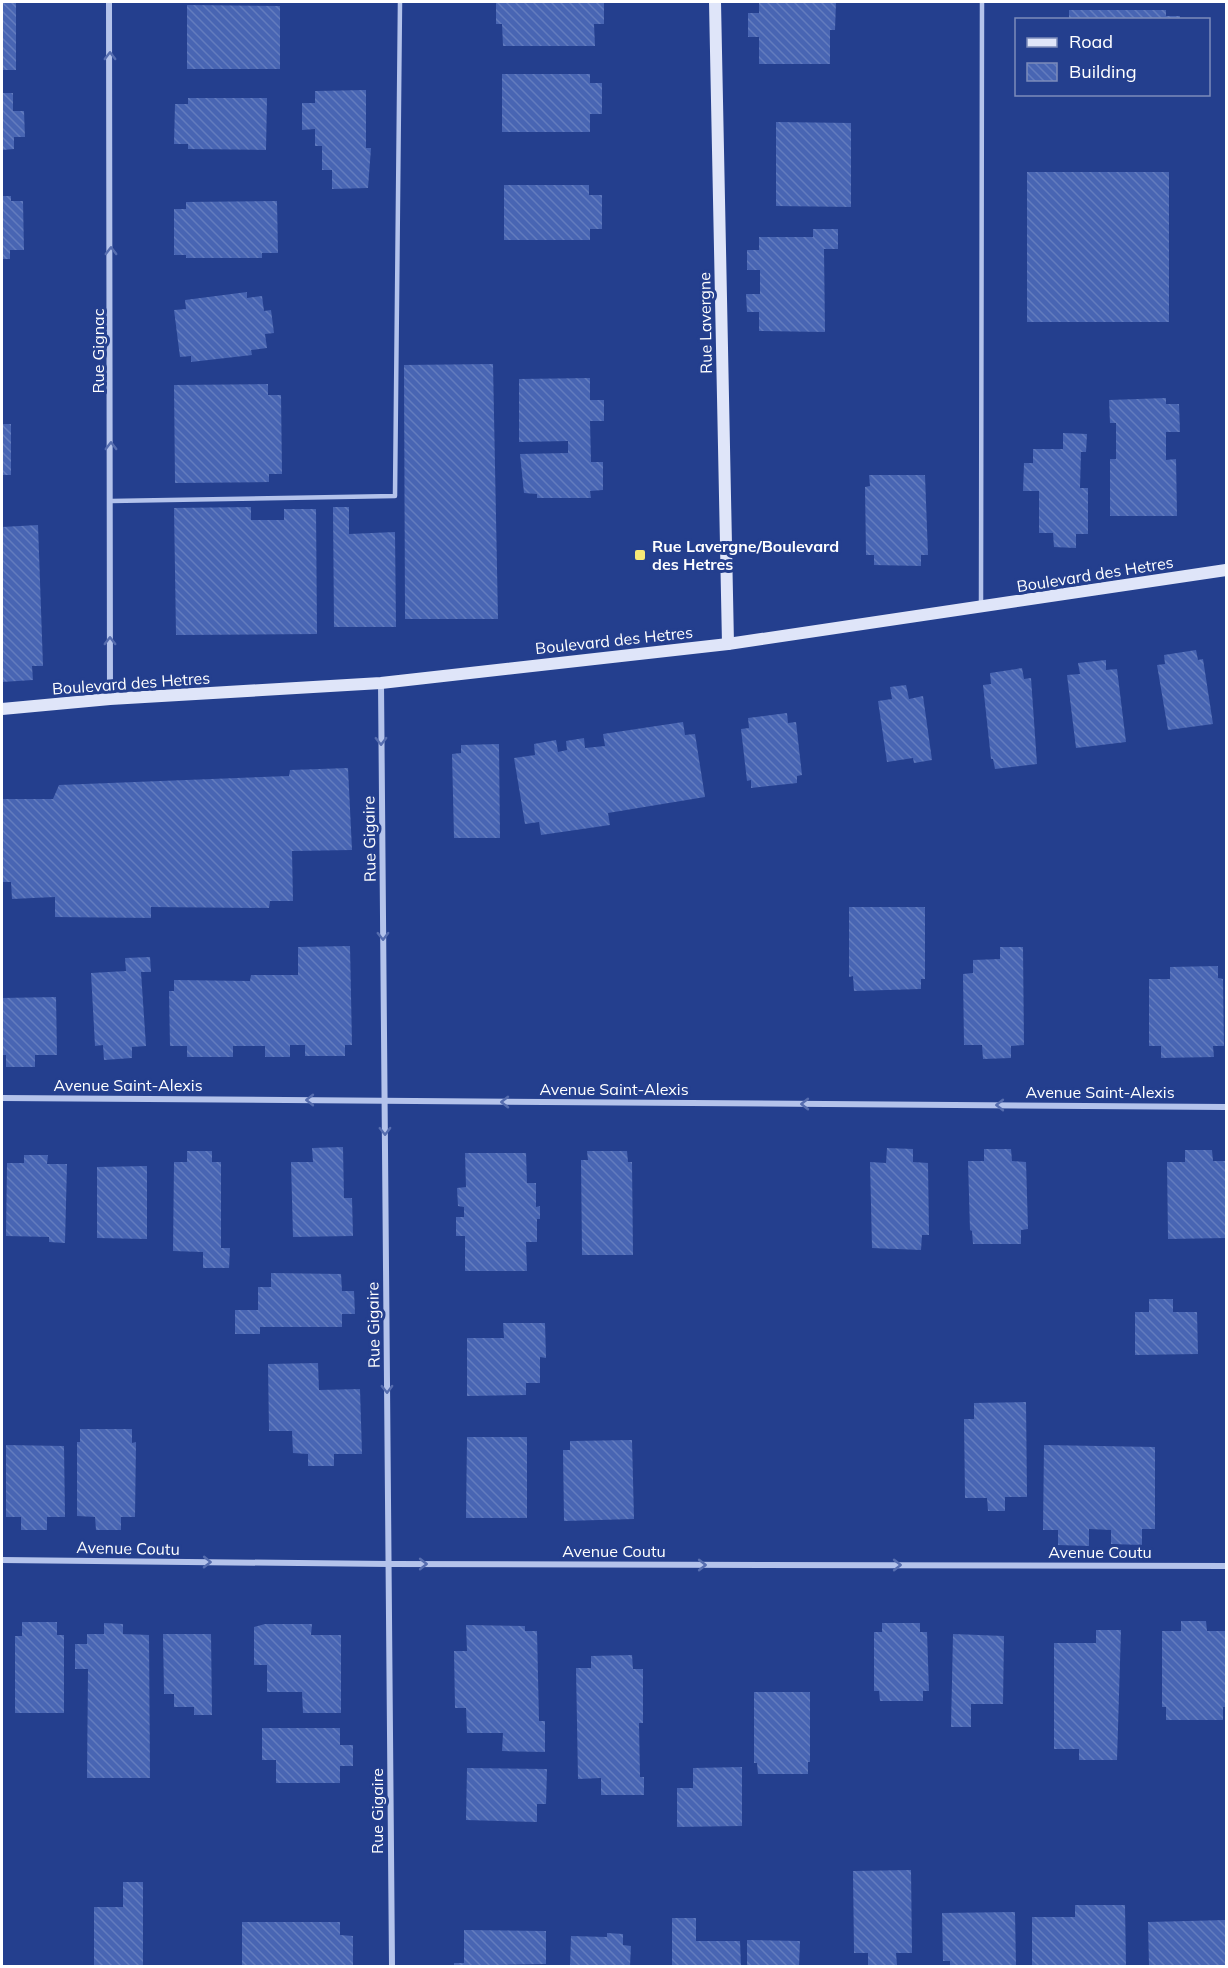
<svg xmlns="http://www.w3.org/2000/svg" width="1228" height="1968" viewBox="0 0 1228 1968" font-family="Mulish,sans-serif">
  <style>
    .building { fill: url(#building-back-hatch) }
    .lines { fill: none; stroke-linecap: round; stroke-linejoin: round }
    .lane { stroke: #b4c3eb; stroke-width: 4.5 }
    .street { stroke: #b4c3eb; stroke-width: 6 }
    .secondary { stroke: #dfe5f9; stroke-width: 12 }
    .oneway { stroke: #566daf }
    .poi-dot { fill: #f6e877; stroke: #243f8e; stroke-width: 2 }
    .labels { text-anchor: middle; stroke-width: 6; stroke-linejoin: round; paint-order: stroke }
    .street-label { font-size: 16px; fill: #fff; stroke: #243f8e }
    .poi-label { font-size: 16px; font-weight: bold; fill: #fff; stroke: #243f8e; text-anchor: start }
  </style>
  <defs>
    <pattern id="building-back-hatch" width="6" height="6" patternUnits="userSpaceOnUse" patternTransform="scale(1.5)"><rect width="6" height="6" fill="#4865b3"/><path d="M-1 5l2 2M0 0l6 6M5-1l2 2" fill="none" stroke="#637cbe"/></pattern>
  </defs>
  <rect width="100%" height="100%" fill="#243f8e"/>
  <g class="building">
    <rect x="2" y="2" width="14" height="68"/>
    <path d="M496 2 604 3V24H594L595 46H503L502 24H496Z"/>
    <path d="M759 2H836L835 30H830V64H759V37H748V13H759Z"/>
    <path d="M187 5 280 6V69H187Z"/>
    <path d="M1069 10H1166V16H1180V20H1069Z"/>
    <path d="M502 74H590V83H602V114H590V132H502Z"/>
    <path d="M366 90V148H371L368 188 332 189V170H322V146H315V129L302 130V103H315V91Z"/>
    <path d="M2 93H13V111H24L25 137H14V149L2 150Z"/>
    <path d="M188 98H267L266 150 188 149V144H174L175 104H188Z"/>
    <path d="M776 122 851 123V207L776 206Z"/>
    <rect x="1027" y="172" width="142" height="150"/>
    <path d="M504 185H589V195H602V229H590V240H504Z"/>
    <path d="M2 196H11V201H23L24 250H10V259H2Z"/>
    <path d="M277 201 278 253H262V258H186V255H174V209H186V202Z"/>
    <path d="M813 229H838V249H824L825 332 759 331V312H747L746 294H760V270H747V250H759V237H813Z"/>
    <path d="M247 292V298L262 296 264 311 271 310 274 333 265 334 267 348 251 350 252 355 191 362V356L180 357 174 310 186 309 185 300Z"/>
    <path d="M493 364 498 619H405L404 365Z"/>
    <path d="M590 378V400H604V421H590L591 462H603V490L590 491 591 498H537V494L524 493 520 454 568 453V441L519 442V379Z"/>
    <path d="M268 384V395H281L282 474H269V482L175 483 174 385Z"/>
    <path d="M1166 398V404H1179L1180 432H1166V460L1176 459 1177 516H1110V459H1116V423H1110L1109 400Z"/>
    <rect x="2" y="424" width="9" height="51"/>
    <path d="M1063 433 1087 434 1086 452H1081L1080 488H1088V534H1076V548L1054 547 1053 533H1039V491H1023L1024 463H1033V449H1063Z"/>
    <path d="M869 475H925L928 555H921V566L874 565V555H866L865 487 870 486Z"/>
    <path d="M251 507V520H284V509H316L317 634 176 635 174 508Z"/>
    <path d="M333 507H349V534L395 532 396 627H334Z"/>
    <path d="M38 525 43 666H32L33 680 2 682V527Z"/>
    <path d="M1196 650 1198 660 1203 659 1213 724 1168 730 1157 665 1165 664 1164 655Z"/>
    <path d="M1106 660V670L1117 669 1126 742 1076 748 1067 675 1080 674 1078 663Z"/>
    <path d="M1022 668 1024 679 1031 678 1037 764 995 769 993 759H991L983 685 991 684 990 673Z"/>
    <path d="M906 685 909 699 923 696 932 760 914 763 913 758 887 762 878 701 892 699 890 687Z"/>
    <path d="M787 713 788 723 796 722 802 775 797 776V783L751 788V780L747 781 741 729 749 728 748 718Z"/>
    <path d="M683 722 685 735 695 734 705 797 608 813 610 825 541 835 539 822 525 824 514 758 535 755 534 744 556 740 558 752 567 750 566 741 584 738 585 748 605 746 603 734Z"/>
    <path d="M499 744 500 838H454L452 754 461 753V745Z"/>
    <path d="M348 768 352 850 292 851 293 901H270L269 908 151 907V918L55 917V897L12 899 11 882H2V799H53L59 785 289 776 290 770Z"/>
    <path d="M849 907H925V979H921V989L854 991 853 976 849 977Z"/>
    <path d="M350 946 352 1045H345V1056H305V1045H290V1057H265V1046H233V1057H187V1046H170L169 991H174V980L250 981 251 975H298V947Z"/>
    <path d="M1000 947H1023L1024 1045 1011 1046V1058L983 1059 982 1045H964L963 974 973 973V960L1000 959Z"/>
    <path d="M150 957 151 972H141L146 1046 132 1047V1058L104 1060 103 1045 95 1046 91 973 126 971 125 958Z"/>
    <path d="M1218 966V978L1223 979 1224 1046H1213L1214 1057 1161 1058V1046H1149V979H1170V967Z"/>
    <path d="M56 997 57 1055H35V1067H6V1055H2V998Z"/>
    <path d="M343 1147 344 1198H352L353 1236 293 1237 291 1162H313L312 1148Z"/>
    <path d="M887 1148 913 1149V1162L928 1163 929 1235H922L921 1250 872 1248 870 1162 886 1163Z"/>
    <path d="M984 1149H1011L1012 1161 1026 1162 1028 1229 1021 1230V1244H973L972 1231 970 1230 968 1161H984Z"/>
    <path d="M1185 1150H1212L1213 1161H1226V1238L1168 1239 1167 1162H1185Z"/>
    <path d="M187 1151H212V1162H221V1248H230L229 1268H203V1252L173 1251 174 1162H187Z"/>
    <path d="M587 1151H627L628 1162H632L633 1255H582L581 1160H588Z"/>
    <path d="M465 1153H526L527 1183H536V1207L540 1206V1219H537V1242H526L527 1271H465V1236H456V1217H464V1207L458 1206 457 1188 466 1187Z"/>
    <path d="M24 1155H48L47 1164H67L65 1243 49 1242V1237L6 1236 7 1163H24Z"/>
    <path d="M147 1166V1239L97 1238V1167Z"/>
    <path d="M271 1273 341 1274 342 1291H354L355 1314H342V1327H260V1334H235V1310H258V1287H271Z"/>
    <path d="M1149 1299H1173V1312H1197L1198 1354 1135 1355V1312H1149Z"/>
    <path d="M503 1323H545L546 1358 540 1357V1383H526V1395L467 1396V1338H504Z"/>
    <path d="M318 1363 319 1390 360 1389 362 1454H334V1466H308V1454L293 1453 292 1431H269L268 1364Z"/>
    <path d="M1026 1402 1027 1497H1005V1511H988L987 1498H965L964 1419H974V1403Z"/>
    <path d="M80 1429H132V1443L136 1442 135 1517H121V1530H96L95 1517 77 1516V1442H80Z"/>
    <path d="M467 1437H527V1518H466Z"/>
    <path d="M632 1440 634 1519 564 1521 563 1450H570V1441Z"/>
    <path d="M6 1445 64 1446 65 1517H47V1530H21V1517H6Z"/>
    <path d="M1044 1445 1155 1447V1529H1142V1545L1111 1544V1530L1089 1529V1546L1058 1545V1530H1043Z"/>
    <path d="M1181 1621H1206L1207 1631H1226V1707H1223V1720H1166V1707H1162V1631H1181Z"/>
    <path d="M22 1622H57V1635H64V1713H15V1636H22Z"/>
    <path d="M104 1623 123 1624V1634L149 1635 150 1778H87L88 1669H75V1644H87V1634H104Z"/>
    <path d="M882 1623H920V1632H927L929 1691H923V1701H880L879 1691H874V1632H882Z"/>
    <path d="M265 1624H312L311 1635H341V1713H303L302 1692H267V1665H254V1627Z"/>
    <path d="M466 1625 525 1626V1631H537L539 1721H545V1752L502 1751 503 1733H467L466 1708H455L454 1651H467Z"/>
    <path d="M1096 1630H1121L1117 1760H1079V1749H1054V1643H1096Z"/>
    <path d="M163 1634H211L212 1715H194V1707H174V1694H164Z"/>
    <path d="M953 1634 1004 1636 1003 1704H971V1727H951Z"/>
    <path d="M632 1655 633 1669H643V1723H639L640 1777H644V1795H601V1778L578 1779 576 1668H591V1656Z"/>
    <path d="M754 1692H810V1762H808V1774H758L757 1763H754Z"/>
    <path d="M262 1728H340V1745H353V1766H340V1783H276V1760H262Z"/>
    <path d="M742 1767V1826L677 1827V1788H693V1768Z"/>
    <path d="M467 1768 547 1769 546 1804H537V1822L466 1820Z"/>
    <path d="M911 1870 912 1953H896L897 1965 868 1966V1953H854L853 1871Z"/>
    <path d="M123 1882H143V1966H94V1907H123Z"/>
    <path d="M1075 1905H1125L1126 1966H1032V1917H1075Z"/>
    <path d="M1015 1912 1016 1966H950V1961H943L942 1913Z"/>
    <path d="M672 1918H696V1941H740L741 1966H672Z"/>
    <path d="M1226 1920V1966H1149L1148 1922Z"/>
    <path d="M242 1922H340V1935L353 1936V1966H242Z"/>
    <path d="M464 1930 546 1931V1964L454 1966V1963H464Z"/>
    <path d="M607 1933 623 1934V1945L631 1946 630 1966H570L571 1936 607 1937Z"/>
    <path d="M747 1940 800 1941 799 1966H747Z"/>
  </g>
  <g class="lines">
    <g class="lane">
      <path d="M111 501 395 496 400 2"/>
      <path d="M981 606 982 2"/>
    </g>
    <g class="street">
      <path d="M109 2 110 699"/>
      <path d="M381 683 392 1966"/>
      <path d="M2 1098 1226 1107"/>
      <path d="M2 1560 389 1564 1226 1566"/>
    </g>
    <g class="secondary">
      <path d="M715 2 728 644"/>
      <path d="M2 709 110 699 381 683 728 644 1226 570"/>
    </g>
  </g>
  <defs><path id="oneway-chevron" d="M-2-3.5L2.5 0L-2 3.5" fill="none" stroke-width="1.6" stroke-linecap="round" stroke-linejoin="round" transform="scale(1.5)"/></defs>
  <g class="oneway">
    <use href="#oneway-chevron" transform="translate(110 56) rotate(-90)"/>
    <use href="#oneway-chevron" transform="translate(111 251) rotate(-90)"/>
    <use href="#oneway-chevron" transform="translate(111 446) rotate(-90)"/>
    <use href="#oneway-chevron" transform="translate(110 641) rotate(-90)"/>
    <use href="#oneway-chevron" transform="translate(381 741) rotate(89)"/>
    <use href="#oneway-chevron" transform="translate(383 936) rotate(89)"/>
    <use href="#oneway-chevron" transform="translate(310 1100) rotate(-180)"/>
    <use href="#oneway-chevron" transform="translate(505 1102) rotate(-180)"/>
    <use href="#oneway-chevron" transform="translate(805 1104) rotate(-180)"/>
    <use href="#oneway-chevron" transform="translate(1000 1105) rotate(-180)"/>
    <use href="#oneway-chevron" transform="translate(385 1131) rotate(89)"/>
    <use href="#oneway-chevron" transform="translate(387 1389) rotate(89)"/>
    <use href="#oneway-chevron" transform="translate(207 1562) rotate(1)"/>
    <use href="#oneway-chevron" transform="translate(423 1564)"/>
    <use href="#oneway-chevron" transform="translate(702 1565)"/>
    <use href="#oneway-chevron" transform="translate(897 1565)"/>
  </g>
  <rect class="poi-dot" x="634" y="549" width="12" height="12" rx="3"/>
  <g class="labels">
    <g class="street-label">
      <text transform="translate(705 323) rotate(-91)" y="6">Rue Lavergne</text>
      <text transform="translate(98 351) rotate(-90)" y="6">Rue Gignac</text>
      <text transform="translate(1095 574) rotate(-9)" y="6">Boulevard des Hetres</text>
      <text transform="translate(614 640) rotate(-6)" y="6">Boulevard des Hetres</text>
      <text transform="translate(131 683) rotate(-4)" y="6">Boulevard des Hetres</text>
      <text transform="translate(369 839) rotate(-91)" y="6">Rue Gigaire</text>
      <text x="128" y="1091">Avenue Saint-Alexis</text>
      <text x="614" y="1095">Avenue Saint-Alexis</text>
      <text x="1100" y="1098">Avenue Saint-Alexis</text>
      <text transform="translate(373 1325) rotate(-91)" y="6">Rue Gigaire</text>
      <text transform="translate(128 1548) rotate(1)" y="6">Avenue Coutu</text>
      <text x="614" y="1557">Avenue Coutu</text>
      <text x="1100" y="1558">Avenue Coutu</text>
      <text transform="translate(377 1811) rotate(-90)" y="6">Rue Gigaire</text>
    </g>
    <g class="poi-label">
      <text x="652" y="552">Rue Lavergne/Boulevard<tspan x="652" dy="18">des Hetres</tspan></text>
    </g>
  </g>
  <rect width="1228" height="1968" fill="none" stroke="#ffffff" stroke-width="6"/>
  <rect x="1015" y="18" width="195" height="78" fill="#243f8e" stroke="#7c8cbb" stroke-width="1.5"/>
  <rect x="1027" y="38" width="30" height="9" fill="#dfe5f9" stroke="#7c8cbb" stroke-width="1.5"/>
  <text x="1069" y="48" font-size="18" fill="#ffffff">Road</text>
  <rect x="1027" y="63" width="30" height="18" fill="url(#building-back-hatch)" stroke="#7c8cbb" stroke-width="1.5"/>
  <text x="1069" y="78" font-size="18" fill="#ffffff">Building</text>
</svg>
